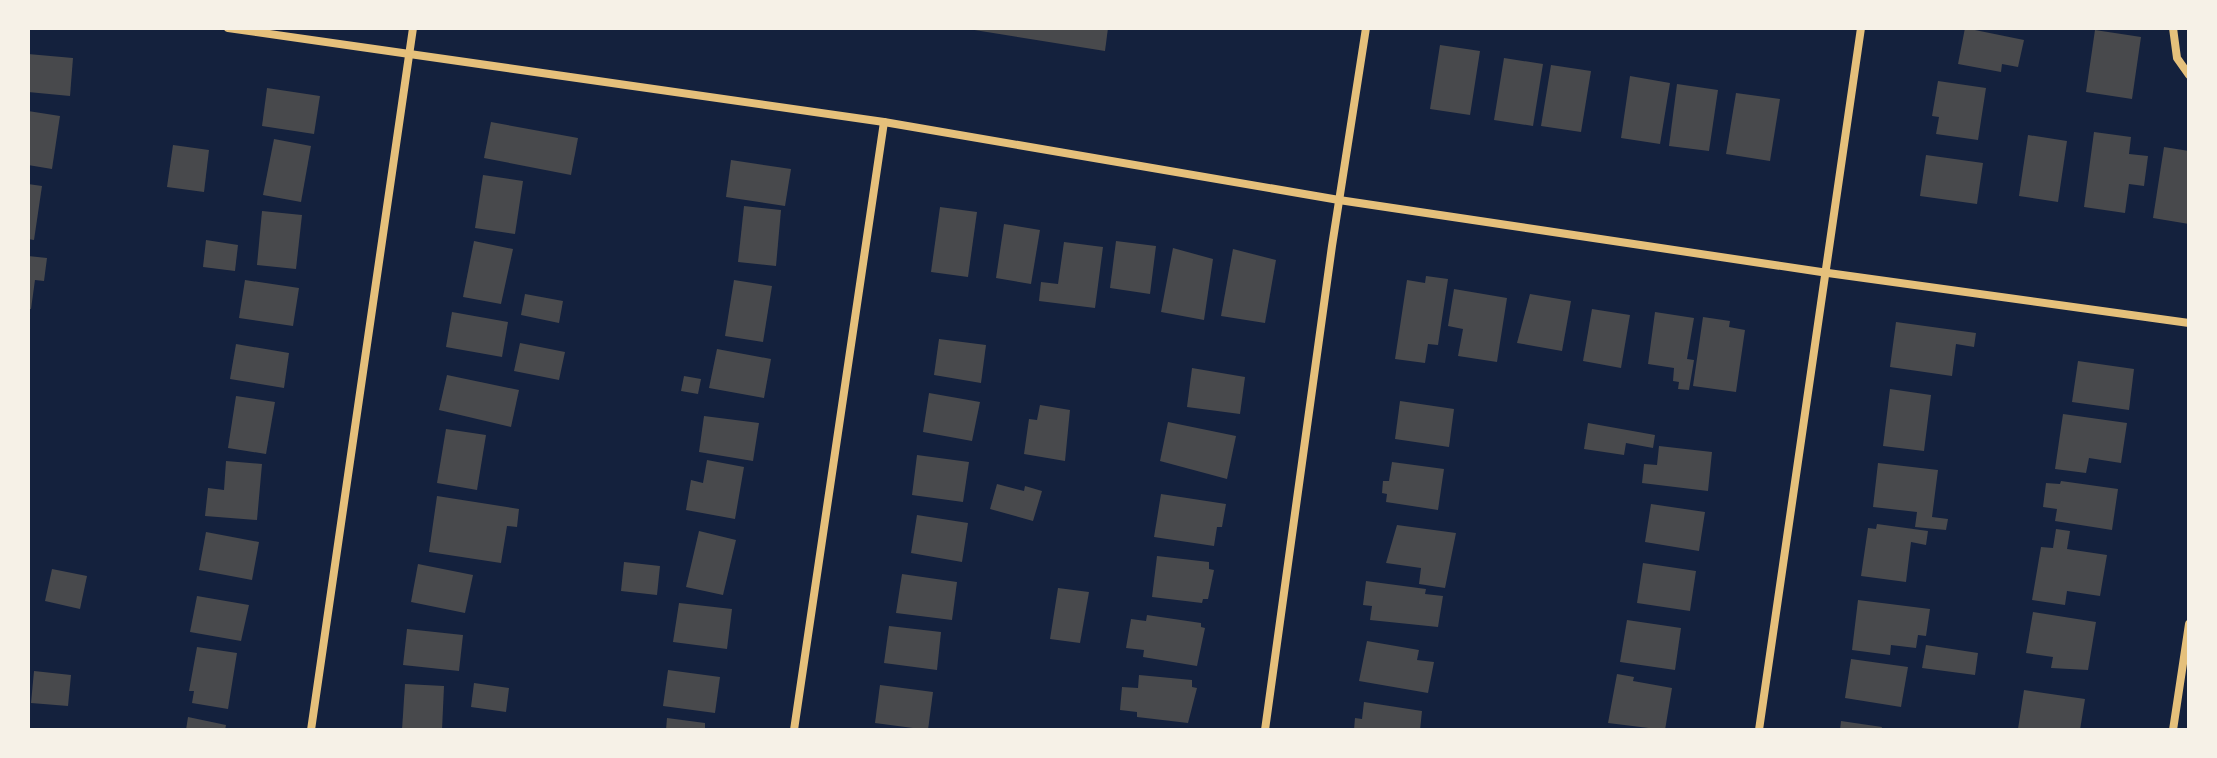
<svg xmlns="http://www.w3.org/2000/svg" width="2217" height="758" viewBox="0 0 2217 758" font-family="'Work Sans',sans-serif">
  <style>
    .building { fill: #48494c }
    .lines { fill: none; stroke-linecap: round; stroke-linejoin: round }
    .minor { stroke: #e5c07b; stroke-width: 8 }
  </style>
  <rect width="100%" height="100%" fill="#14213d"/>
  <g class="building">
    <path d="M962 28H1108L1105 51Z"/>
    <path d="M1965 28 2024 40 2018 67 2002 64 2001 72 1958 64Z"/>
    <path d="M2095 30 2141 37 2132 99 2086 92Z"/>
    <path d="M1440 45 1480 51 1470 115 1430 109Z"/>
    <path d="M28 54 73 58 70 96 28 92Z"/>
    <path d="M1504 58 1543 64 1533 126 1494 120Z"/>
    <path d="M1551 65 1591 71 1581 132 1541 126Z"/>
    <path d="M1630 76 1670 83 1660 144 1621 138Z"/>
    <path d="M1938 81 1986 88 1978 140 1936 134 1939 117 1932 116Z"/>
    <path d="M1677 84 1718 90 1709 151 1669 146Z"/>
    <path d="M267 88 320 96 314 134 262 126Z"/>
    <path d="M1736 93 1780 99 1770 161 1726 154Z"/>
    <path d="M28 111 60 116 52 169 28 165Z"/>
    <path d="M491 122 578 138 571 175 484 158Z"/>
    <path d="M2094 132 2131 137 2129 154 2148 156 2144 186 2129 184 2125 213 2084 207Z"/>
    <path d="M2028 135 2067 141 2058 202 2019 196Z"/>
    <path d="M274 139 311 146 301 202 263 195Z"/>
    <path d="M173 145 209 150 204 192 167 187Z"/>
    <path d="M2164 147 2189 151V224L2153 218Z"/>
    <path d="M1926 155 1983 163 1977 204 1920 196Z"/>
    <path d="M731 160 791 169 785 206 726 197Z"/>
    <path d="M483 175 523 181 515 234 475 228Z"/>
    <path d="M28 184 42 186 34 240 28 239Z"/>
    <path d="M744 206 781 210 776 266 738 262Z"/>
    <path d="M940 207 977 212 968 277 931 272Z"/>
    <path d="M262 211 302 215 296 269 257 265Z"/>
    <path d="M1004 224 1040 230 1031 284 996 278Z"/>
    <path d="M206 240 238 245 235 271 203 267Z"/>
    <path d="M474 241 513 249 501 304 463 297Z"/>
    <path d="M1116 241 1156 246 1150 294 1110 288Z"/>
    <path d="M1064 242 1103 247 1095 308 1039 301 1041 282 1058 284Z"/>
    <path d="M1173 248 1213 259 1204 320 1161 312Z"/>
    <path d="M1233 249 1276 260 1265 323 1221 316Z"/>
    <path d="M28 256 47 258 44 281 35 280 31 309H28Z"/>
    <path d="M1426 276 1448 279 1438 345 1428 344 1425 363 1395 359 1407 280 1425 283Z"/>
    <path d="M245 280 299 288 293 326 239 318Z"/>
    <path d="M734 280 772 286 763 342 725 336Z"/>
    <path d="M1454 289 1507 298 1497 362 1458 356 1463 329 1448 326Z"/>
    <path d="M525 294 563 301 559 323 521 315Z"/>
    <path d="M1530 294 1571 301 1562 351 1517 343Z"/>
    <path d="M1592 309 1630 315 1621 368 1583 361Z"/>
    <path d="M452 312 508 322 502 357 446 347Z"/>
    <path d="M1655 312 1694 318 1687 359 1694 360 1689 390 1678 389 1679 382 1673 381 1674 368 1648 364Z"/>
    <path d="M1703 317 1730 321 1729 327 1745 330 1736 392 1693 386Z"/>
    <path d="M1896 322 1976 333 1974 347 1956 344 1952 376 1890 367Z"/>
    <path d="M939 339 986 345 981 383 934 375Z"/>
    <path d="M520 343 565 352 559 380 514 371Z"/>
    <path d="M236 344 289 353 284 388 230 379Z"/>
    <path d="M717 349 771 359 764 398 709 388Z"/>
    <path d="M2078 361 2134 369 2129 410 2072 402Z"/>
    <path d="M1192 368 1245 377 1240 414 1187 407Z"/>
    <path d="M447 375 519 390 511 427 439 410Z"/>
    <path d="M684 376 701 379 698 394 681 391Z"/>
    <path d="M1890 389 1931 395 1924 451 1883 446Z"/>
    <path d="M929 393 980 402 972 441 923 432Z"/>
    <path d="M236 396 275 402 266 454 228 448Z"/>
    <path d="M1400 401 1454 409 1449 447 1395 439Z"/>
    <path d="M1040 405 1070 410 1065 461 1024 454 1029 419 1037 420Z"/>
    <path d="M2063 414 2127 423 2121 463 2089 458 2086 473 2055 469Z"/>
    <path d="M704 416 759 423 753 461 699 452Z"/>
    <path d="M1168 422 1236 436 1227 479 1160 461Z"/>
    <path d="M1588 423 1655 435 1653 448 1626 443 1624 455 1584 449Z"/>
    <path d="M446 429 486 435 477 490 437 483Z"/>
    <path d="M1659 446 1712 452 1708 491 1642 483 1644 464 1657 465Z"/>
    <path d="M917 455 969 462 963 502 912 495Z"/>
    <path d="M707 460 744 467 735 519 686 510 691 480 703 483Z"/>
    <path d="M226 461 262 464 257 520 205 516 208 488 224 490Z"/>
    <path d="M1392 462 1444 469 1438 510 1386 502 1387 494 1382 493 1383 481H1389Z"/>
    <path d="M1878 463 1938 470 1932 517 1948 519 1946 530 1915 527 1917 512 1873 507Z"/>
    <path d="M2061 481 2118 489 2112 530 2055 521 2057 509 2043 507 2046 483 2060 484Z"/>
    <path d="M997 484 1024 491 1025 486 1042 491 1033 521 990 509Z"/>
    <path d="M1161 494 1226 504 1222 527H1217L1214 546 1154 537Z"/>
    <path d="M437 496 519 509 517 527 507 526 501 563 429 552Z"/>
    <path d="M1651 504 1705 512 1699 551 1645 542Z"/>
    <path d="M917 515 968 523 962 562 911 553Z"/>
    <path d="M1877 524 1928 531 1926 545 1911 542 1906 582 1861 576 1868 528 1876 529Z"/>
    <path d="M1397 525 1456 533 1445 588 1419 584 1421 568 1386 563Z"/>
    <path d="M2056 529 2070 531 2067 549 2107 555 2100 596 2067 591 2065 605 2032 600 2041 547 2053 548Z"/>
    <path d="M699 531 736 540 723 595 686 587Z"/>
    <path d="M206 532 259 542 252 580 199 570Z"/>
    <path d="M1157 556 1209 562V569L1214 570 1208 599H1203L1202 603 1152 597Z"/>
    <path d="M624 562 660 566 657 595 621 591Z"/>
    <path d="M1643 563 1696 571 1690 611 1637 603Z"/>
    <path d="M418 564 473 575 465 613 411 602Z"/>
    <path d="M52 569 87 576 80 609 45 601Z"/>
    <path d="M902 574 957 582 952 620 896 613Z"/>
    <path d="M1366 581 1426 589 1425 594 1443 596 1438 627 1370 620 1372 606 1363 605Z"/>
    <path d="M1058 588 1089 592 1080 643 1050 639Z"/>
    <path d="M197 596 249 605 241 641 190 632Z"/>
    <path d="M1858 600 1930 609 1926 636 1918 635 1916 648 1891 645 1890 655 1852 650Z"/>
    <path d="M679 603 732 609 727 649 673 642Z"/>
    <path d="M2033 612 2096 622 2088 670 2051 668 2053 657 2026 653Z"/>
    <path d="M1147 615 1201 623V627L1205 628 1197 666 1143 657 1144 650 1126 648 1131 619 1146 621Z"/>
    <path d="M1627 620 1681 628 1675 670 1620 662Z"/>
    <path d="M889 626 941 632 937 670 884 663Z"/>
    <path d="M407 629 463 635 459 671 403 665Z"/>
    <path d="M1367 641 1419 650 1417 660 1434 662 1428 693 1359 681Z"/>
    <path d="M1926 645 1978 653 1975 675 1922 668Z"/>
    <path d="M197 647 237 653 228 709 192 703 194 691H189Z"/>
    <path d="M1851 659 1908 667 1901 707 1845 698Z"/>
    <path d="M668 670 720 677 715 713 663 706Z"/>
    <path d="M34 671 71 675 68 706 31 703Z"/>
    <path d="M1617 674 1634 677 1633 681 1672 688 1665 730 1608 723Z"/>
    <path d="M1139 675 1192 680V687L1197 688 1188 723 1137 717V712L1120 710 1122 687 1138 688Z"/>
    <path d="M474 683 509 688 506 712 471 707Z"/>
    <path d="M405 684 444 686 442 730H402Z"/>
    <path d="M880 685 933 692 928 730 875 723Z"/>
    <path d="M2024 690 2085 699 2080 730 2018 729Z"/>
    <path d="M1364 702 1422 711 1420 730H1354L1355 718 1362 719Z"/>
    <path d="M188 717 226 725 225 730H186Z"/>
    <path d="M667 718 705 723V730H666Z"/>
    <path d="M1841 721 1882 727 1881 730H1840Z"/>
  </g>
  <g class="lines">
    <g class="minor">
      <path d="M228 28 884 122 1339 200 1828 273 2189 323"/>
      <path d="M2173 28 2177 58 2189 75"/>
      <path d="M311 730 413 28"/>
      <path d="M794 730 884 122"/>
      <path d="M1265 730 1332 246 1366 28"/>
      <path d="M1759 730 1861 28"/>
      <path d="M2173 730 2189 624"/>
    </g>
  </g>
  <rect width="2217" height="758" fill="none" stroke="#f6f1e7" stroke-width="60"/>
</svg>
